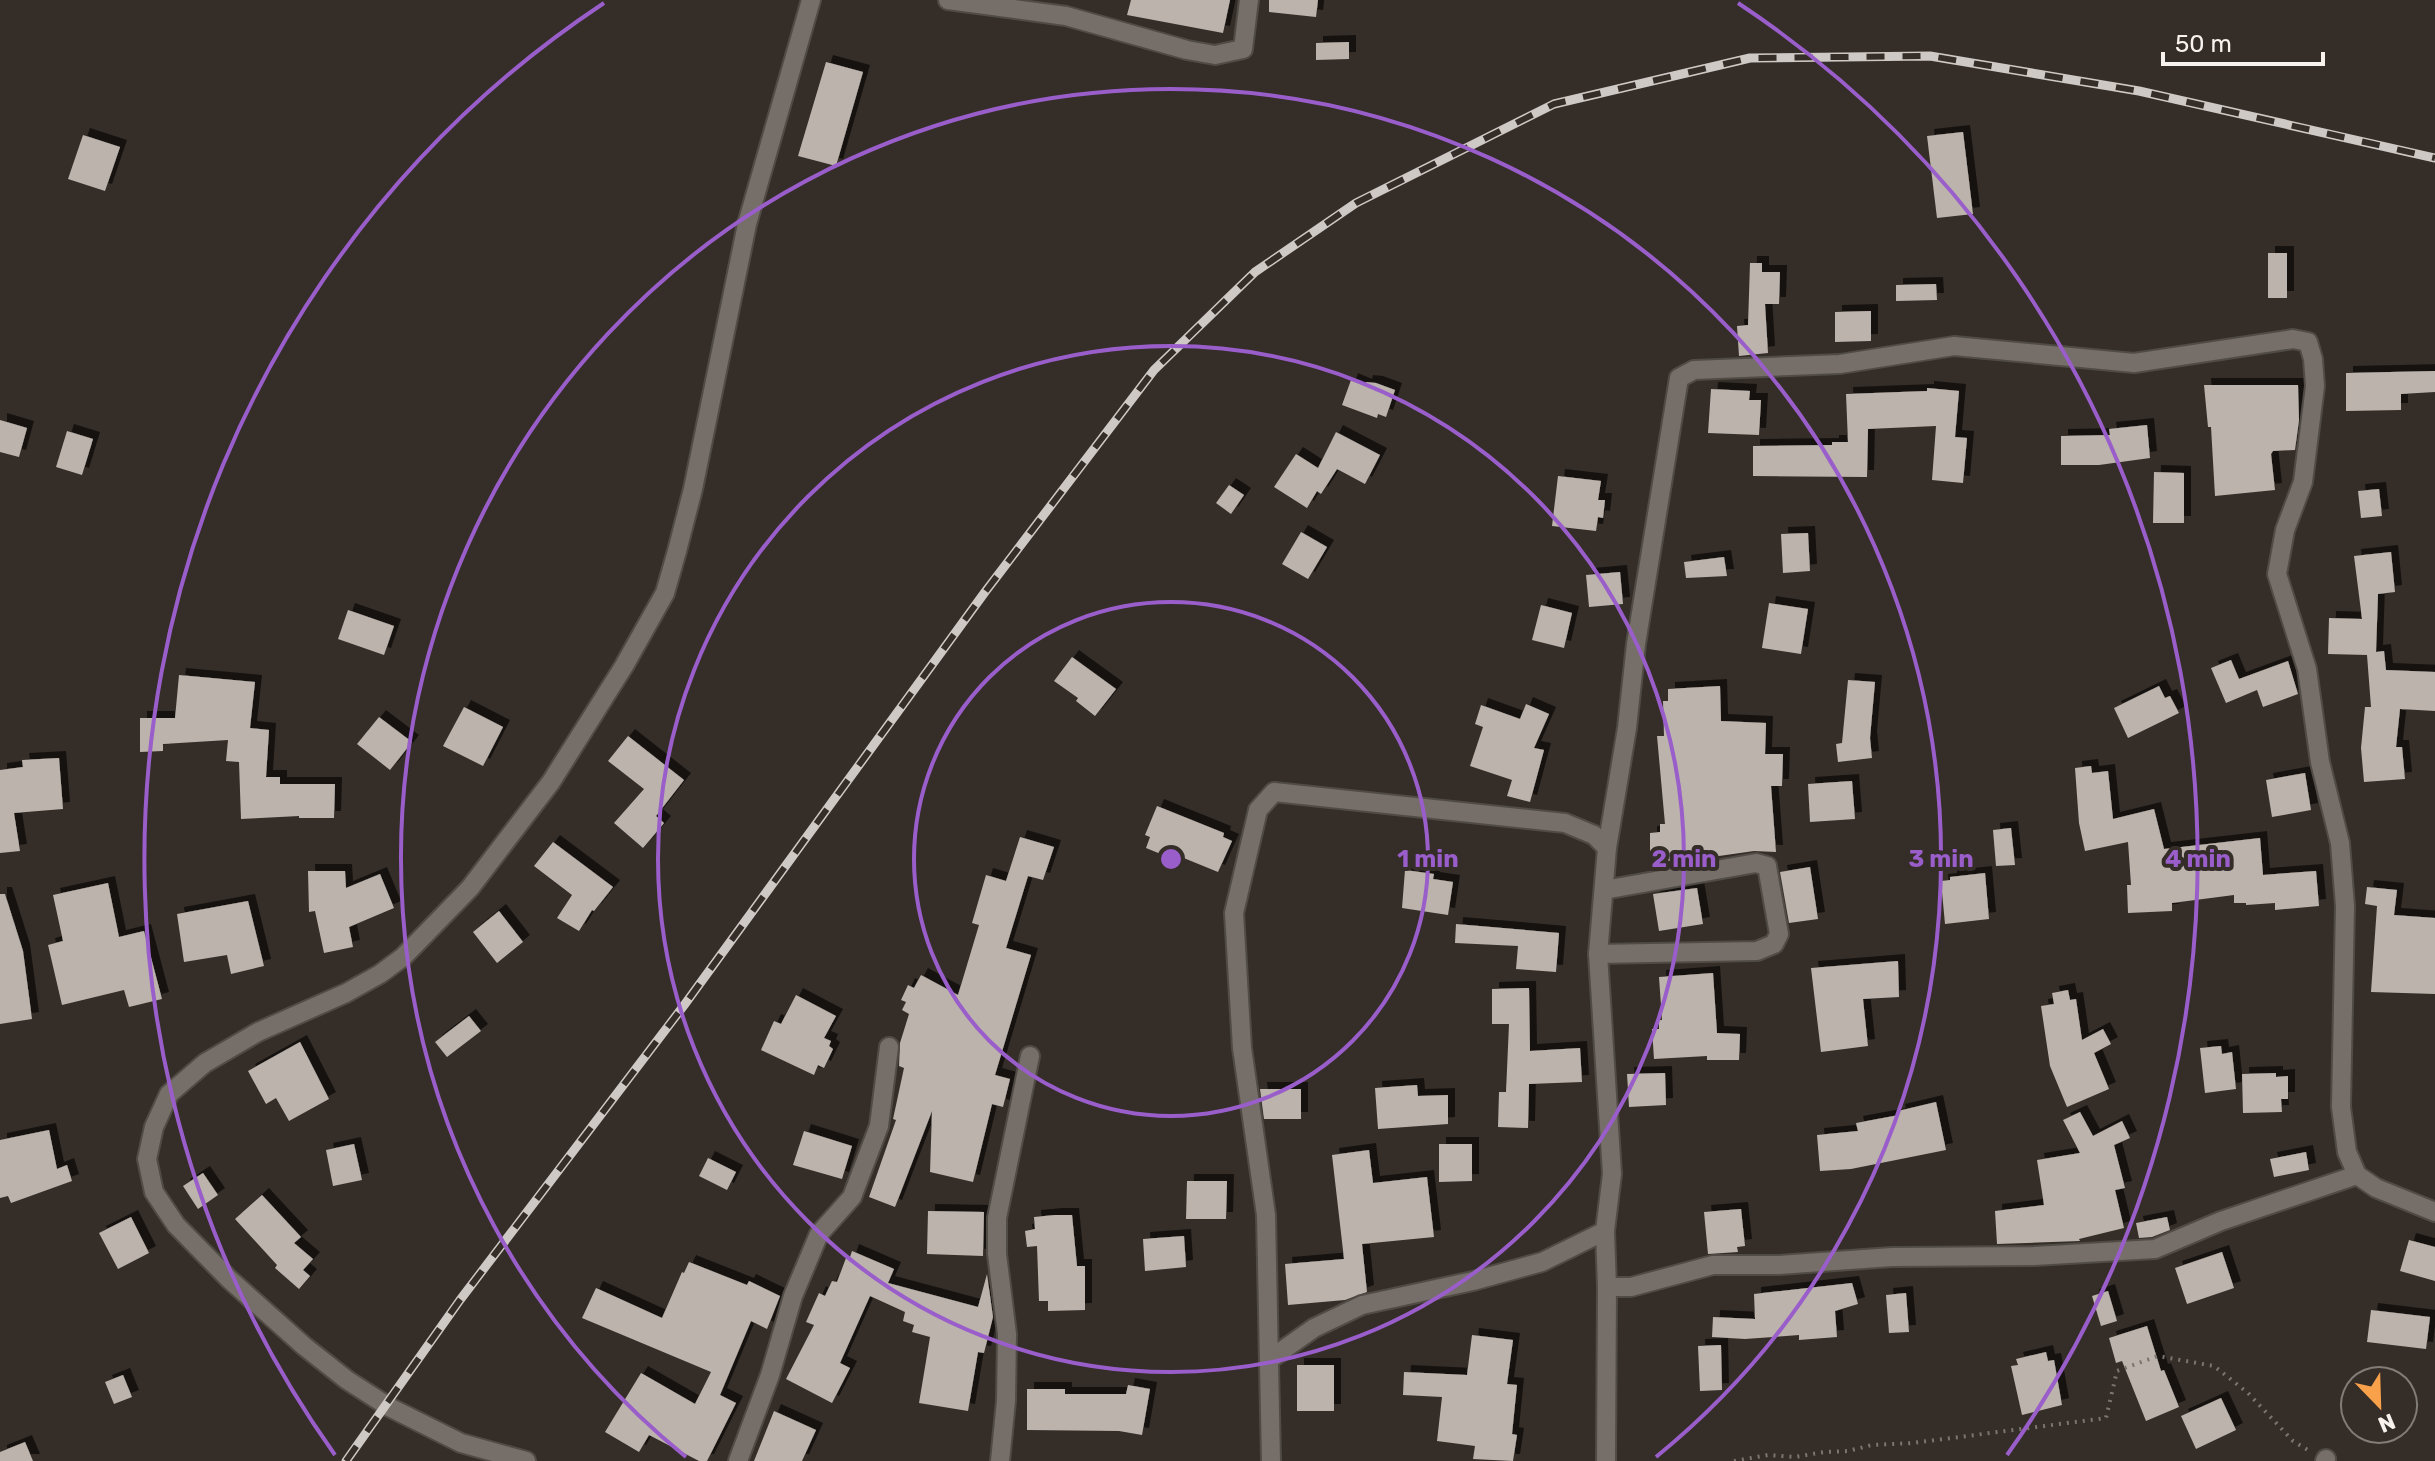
<svg xmlns="http://www.w3.org/2000/svg" width="2435" height="1461" viewBox="0 0 2435 1461" font-family="Rubik,sans-serif">
  <style>
    .building { fill: #bcb3ac; filter: url(#shadow) }
    .lines { fill: none; stroke-linecap: round; stroke-linejoin: round }
    .street-casing { stroke: #504b45; stroke-width: 22 }
    .path { stroke: #7b7570; stroke-width: 4; stroke-dasharray: 2 6; stroke-linecap: butt }
    .street { stroke: #766e68; stroke-width: 18 }
    .rail-casing { stroke: #cfc9c5; stroke-width: 9 }
    .rail { stroke: #342d28; stroke-width: 6; stroke-dasharray: 18; stroke-linecap: butt }
    .ring { fill: none; stroke: #9a5ecb; stroke-width: 4 }
    .centre { fill: #9a5ecb; stroke: #342d28; stroke-width: 4 }
    .ring-label { font-size: 24px; text-anchor: middle; font-weight: bold; fill: #9a5ecb; stroke: #342d28; stroke-width: 8; stroke-linejoin: round; paint-order: stroke }
  </style>
  <defs>
    <filter id="shadow"><feDropShadow dx="7" dy="-7" stdDeviation="0" flood-color="#0009"/></filter>
  </defs>
  <rect width="100%" height="100%" fill="#342d28"/>
  <g class="building">
    <path d="M1131 0H1230L1223 33 1127 15Z"/>
    <path d="M1269 0H1318L1316 17 1269 12Z"/>
    <path d="M1349 42V59L1316 60V43Z"/>
    <path d="M826 62 863 72 836 166 798 156Z"/>
    <path d="M1963 132 1973 214 1937 218 1927 136Z"/>
    <path d="M83 135 120 147 105 191 68 179Z"/>
    <rect x="2268" y="253" width="19" height="45"/>
    <path d="M1750 263H1762V272H1780L1779 304H1765L1768 353 1739 356 1737 326 1748 325Z"/>
    <path d="M1936 284 1937 300 1896 301V285Z"/>
    <path d="M1871 311V341L1835 342V312Z"/>
    <path d="M2435 371V392L2401 394V410L2346 411V373Z"/>
    <path d="M1351 380 1365 386 1366 382 1376 383 1395 390 1386 417 1378 414 1377 418 1342 405Z"/>
    <path d="M2204 385H2298L2299 420 2295 450 2273 451 2271 454 2275 490 2215 496 2211 427H2208Z"/>
    <path d="M1927 388 1959 391 1955 437 1967 438 1963 483 1932 480 1936 426 1868 429 1867 477 1753 476V446L1832 445V442H1848L1846 394 1927 391Z"/>
    <path d="M1711 389 1750 391 1749 400H1761L1759 435 1708 433Z"/>
    <path d="M0 420 27 428 19 457 0 452Z"/>
    <path d="M2147 425 2150 458 2099 465H2061V436L2110 435 2109 429Z"/>
    <path d="M67 431 93 439 82 475 56 467Z"/>
    <path d="M1336 432 1380 455 1365 484 1337 469 1321 494 1317 491 1307 508 1274 487 1296 454 1318 468Z"/>
    <path d="M2154 472 2184 473V523H2153Z"/>
    <path d="M1558 476 1601 481 1598 500H1605L1603 518 1598 517 1596 531 1552 526Z"/>
    <path d="M1229 485 1244 495 1231 514 1216 503Z"/>
    <path d="M2379 489 2382 516 2361 518 2358 491Z"/>
    <path d="M1301 532 1327 547 1308 579 1282 564Z"/>
    <path d="M1808 533 1810 571 1783 573 1781 534Z"/>
    <path d="M2391 552 2395 592 2378 594 2376 652 2384 651 2386 670 2435 672V711L2400 709 2396 747H2402L2405 779 2364 782 2361 748 2365 707H2371L2367 655 2328 654 2329 618 2362 619 2354 556Z"/>
    <path d="M1724 557 1727 576 1686 578 1684 562Z"/>
    <path d="M1620 572 1623 604 1589 607 1586 575Z"/>
    <path d="M1769 603 1808 609 1801 654 1762 648Z"/>
    <path d="M1541 605 1572 613 1564 648 1532 640Z"/>
    <path d="M348 610 394 626 384 655 338 639Z"/>
    <path d="M1072 657 1116 689 1095 716 1076 701 1078 698 1054 681Z"/>
    <path d="M2231 660 2239 679 2288 661 2298 694 2263 707 2257 690 2226 703 2211 668Z"/>
    <path d="M179 675 255 682 250 728 269 730 266 777H280V784H335L334 818H299V816L241 819 239 762 226 761 228 740 163 744V751L140 752V718H175Z"/>
    <path d="M1848 680 1875 682 1870 738 1872 758 1838 762 1836 744 1842 743Z"/>
    <path d="M1720 686 1721 721 1766 723 1765 754H1783L1782 786H1771L1776 852 1754 851 1698 859V861H1663V852H1650V833L1660 832V824H1665L1657 736H1664L1663 701H1668V689Z"/>
    <path d="M2159 686 2165 698 2170 696 2179 713 2128 738 2114 708Z"/>
    <path d="M1526 704 1549 714 1534 748 1544 750 1530 802 1507 796 1512 780 1470 766 1483 727 1475 724 1481 705 1520 719Z"/>
    <path d="M464 707 503 727 483 766 443 746Z"/>
    <path d="M379 717 412 742 390 770 357 744Z"/>
    <path d="M628 736 684 780 656 816 664 823 643 848 614 823 644 789 608 761Z"/>
    <path d="M59 758 63 809 14 813 20 851 0 853V770L23 767 22 760Z"/>
    <path d="M2091 766 2092 773 2108 771 2113 819 2154 809 2164 849 2260 838 2263 875 2316 871 2319 906 2275 910V903L2246 905V903H2234V895L2172 903V911L2128 913 2127 885H2131L2128 842 2085 851 2079 823 2075 768Z"/>
    <path d="M2305 773 2311 810 2272 817 2266 780Z"/>
    <path d="M1852 781 1855 819 1810 822 1808 784Z"/>
    <path d="M1157 806 1224 833 1223 837 1232 841 1218 872 1169 852 1168 857 1146 848 1150 837 1145 835Z"/>
    <path d="M2011 828 2015 865 1996 866 1993 830Z"/>
    <path d="M1020 837 1054 847 1043 880 1028 876 1006 948 1031 955 995 1075 1010 1079 1003 1107 992 1104 973 1182 930 1172 932 1111 895 1207 869 1197 896 1120 893 1119 904 1068 899 1066 900 1043 909 1014 902 1010 906 1002 901 1000 908 985 914 988 921 975 958 995 979 925 972 923 986 875 1006 881Z"/>
    <path d="M553 842 613 887 594 911 592 910 579 931 557 918 572 895 534 866Z"/>
    <path d="M1810 867 1818 919 1789 923 1780 872Z"/>
    <path d="M1405 870 1434 874 1433 879 1453 882 1448 915 1402 908Z"/>
    <path d="M308 871H345L346 888 380 874 394 908 349 927 353 947 324 953 315 911 309 912Z"/>
    <path d="M1985 873 1989 919 1945 924 1941 881 1950 880V877Z"/>
    <path d="M108 883 119 937 144 931 162 999 129 1007 124 990 62 1005 48 945 63 941 53 895Z"/>
    <path d="M2367 887 2397 890 2394 915 2435 918V994L2371 992 2377 906 2365 904Z"/>
    <path d="M1697 888 1703 924 1659 931 1653 894Z"/>
    <path d="M0 894H5L23 951 32 1019 0 1024Z"/>
    <path d="M248 901 264 966 231 974 227 955 184 962 177 914Z"/>
    <path d="M499 911 523 942 497 963 473 932Z"/>
    <path d="M1456 924 1559 933 1556 972 1516 969 1518 946 1455 943Z"/>
    <path d="M1898 961 1899 997 1863 999 1868 1046 1821 1052 1811 968Z"/>
    <path d="M1713 973 1717 1033 1740 1034 1739 1060H1707V1056L1654 1059 1652 1029H1659V1020H1662L1659 977Z"/>
    <path d="M1529 988 1530 1051 1580 1048 1582 1082 1529 1084 1528 1128 1498 1127 1499 1092H1506L1509 1024H1492V989Z"/>
    <path d="M2068 990 2070 1000 2076 999 2082 1040 2103 1029 2111 1044 2094 1053 2109 1089 2067 1107 2050 1066 2041 1006 2054 1004 2052 993Z"/>
    <path d="M796 995 836 1016 824 1038 831 1041 829 1046 833 1049 824 1068 818 1065 814 1075 761 1050 774 1021 781 1024Z"/>
    <path d="M469 1016 481 1031 447 1057 435 1042Z"/>
    <path d="M300 1042 329 1099 289 1121 276 1098 266 1104 248 1071Z"/>
    <path d="M2221 1046 2222 1054 2232 1052 2236 1089 2205 1093 2200 1048Z"/>
    <path d="M1665 1073 1666 1105 1629 1107 1627 1074Z"/>
    <path d="M2276 1073V1077L2288 1076V1099H2281L2282 1112 2243 1113 2242 1074Z"/>
    <path d="M1417 1085 1418 1096 1448 1095V1124L1378 1129 1375 1088Z"/>
    <path d="M1260 1089H1301V1119H1264Z"/>
    <path d="M1936 1102 1946 1150 1851 1169 1820 1171 1817 1135 1858 1131 1856 1123 1899 1115 1898 1111Z"/>
    <path d="M2080 1112 2093 1136 2122 1121 2130 1138 2114 1145 2125 1188 2115 1190 2124 1228 2079 1239 2080 1241 1997 1244 1995 1211 2044 1205 2037 1160 2080 1153 2063 1120Z"/>
    <path d="M49 1130 57 1169 67 1165 72 1181 11 1203 8 1196 0 1198V1140Z"/>
    <path d="M804 1131 852 1146 842 1179 793 1165Z"/>
    <path d="M354 1144 362 1180 333 1186 326 1150Z"/>
    <path d="M1439 1144H1472V1181L1439 1182Z"/>
    <path d="M1369 1150 1373 1183 1427 1177 1434 1237 1362 1244 1367 1292 1345 1300 1288 1305 1285 1264 1344 1259 1332 1155Z"/>
    <path d="M2306 1152 2309 1170 2274 1177 2270 1159Z"/>
    <path d="M708 1158 736 1172 727 1190 699 1176Z"/>
    <path d="M203 1173 218 1195 198 1209 183 1186Z"/>
    <path d="M1187 1181H1227L1226 1219H1186Z"/>
    <path d="M262 1195 301 1237 294 1243 313 1259 303 1270 310 1276 299 1289 275 1268 277 1265 235 1219Z"/>
    <path d="M1741 1209 1745 1246 1737 1247 1738 1252 1708 1254 1704 1212Z"/>
    <path d="M928 1211 984 1212 983 1256 927 1254Z"/>
    <path d="M1055 1215H1072L1077 1266H1085V1310L1048 1311V1301H1039L1037 1246 1027 1247 1025 1231 1035 1229 1034 1217Z"/>
    <path d="M131 1217 149 1253 118 1269 99 1233Z"/>
    <path d="M2167 1217 2170 1230 2152 1237 2139 1238 2136 1223Z"/>
    <path d="M1184 1236 1186 1267 1145 1271 1143 1239Z"/>
    <path d="M2409 1240 2435 1247V1281L2400 1271Z"/>
    <path d="M852 1251 894 1269 888 1283 978 1307 987 1274 993 1317 984 1353 978 1352 968 1411 919 1403 930 1337 912 1332 914 1325 903 1321 905 1312 870 1296 840 1363 850 1368 832 1403 786 1379 814 1325 806 1322 819 1293 825 1296 832 1281 837 1282 846 1258 849 1260Z"/>
    <path d="M2222 1252 2234 1288 2187 1304 2175 1268Z"/>
    <path d="M689 1262 747 1285 749 1281 780 1296 767 1329 751 1321 720 1395 736 1403 707 1461H699L649 1435 639 1452 605 1432 641 1373 695 1404 711 1372 582 1318 596 1288 662 1318 682 1272 684 1273Z"/>
    <path d="M1852 1283 1858 1304 1835 1311 1837 1337 1799 1340V1335L1745 1339 1712 1337 1713 1317 1755 1319 1754 1294Z"/>
    <path d="M2108 1291 2117 1321 2101 1326 2092 1296Z"/>
    <path d="M1906 1293 1909 1332 1889 1333 1886 1295Z"/>
    <path d="M2371 1310 2430 1317 2426 1349 2367 1342Z"/>
    <path d="M2147 1326 2161 1371 2164 1370 2179 1407 2146 1421 2122 1361 2116 1363 2109 1338Z"/>
    <path d="M1472 1335 1513 1340 1507 1384 1517 1385 1512 1434 1517 1435 1513 1461 1473 1459 1475 1446 1437 1441 1442 1397 1403 1395 1404 1372 1467 1375Z"/>
    <path d="M1721 1345 1722 1390 1700 1391 1698 1346Z"/>
    <path d="M2046 1352 2048 1361 2054 1360 2062 1405 2022 1415 2011 1366 2018 1365 2016 1359Z"/>
    <rect x="1297" y="1365" width="37" height="46"/>
    <path d="M123 1375 132 1397 114 1404 105 1382Z"/>
    <path d="M1128 1385 1150 1389 1142 1435 1119 1431 1027 1430V1389H1065V1394H1126Z"/>
    <path d="M2221 1398 2236 1430 2196 1449 2181 1416Z"/>
    <path d="M774 1411 816 1430 802 1461H754Z"/>
    <path d="M25 1442 33 1461H0V1452Z"/>
  </g>
  <g class="lines">
    <defs>
      <g id="street">
        <path d="M948 0 1066 16 1187 50 1215 55 1243 49 1249 0"/>
        <path d="M1607 848 1627 728 1636 644 1679 378 1694 370 1840 364 1954 346 2134 363 2293 339 2308 342 2313 359 2315 386 2303 482 2285 530 2277 574 2307 669 2320 762 2340 843 2345 906 2341 1107 2347 1152 2357 1175 2376 1188 2435 1212"/>
        <path d="M1598 954 1757 951 1774 944 1779 934 1767 866 1756 863 1604 890"/>
        <path d="M1607 1287H1631L1713 1265H1779L1892 1257 2034 1256 2155 1249 2221 1221 2357 1175"/>
        <path d="M1269 1360 1314 1328 1362 1305 1473 1281 1542 1262 1605 1231"/>
        <path d="M526 1461 461 1443 389 1407 347 1380 304 1346 229 1279 176 1225 154 1192 147 1159 154 1127 169 1094 205 1063 258 1032 346 993 380 974 403 957 470 888 551 782 624 666 665 593 677 551 693 489 747 224 811 0"/>
        <path d="M738 1461 770 1375 793 1296 819 1234 852 1197 879 1126 889 1047"/>
        <path d="M1000 1461 1006 1401 1007 1334 997 1254V1218L1030 1056"/>
        <path d="M1271 1461 1266 1215 1242 1048 1234 913 1258 810 1274 792 1565 823 1594 835 1607 848 1598 954 1612 1174 1605 1231 1607 1287 1606 1461"/>
        <path d="M2325 1461 2326 1459"/>
      </g>
    </defs>
    <use href="#street" class="street-casing"/>
    <path class="path" d="M1734 1461 1768 1455 1795 1457 1824 1452 1848 1451 1872 1445 1913 1443 2106 1418 2117 1371 2158 1356 2214 1366 2248 1393 2293 1441 2311 1452"/>
    <use href="#street" class="street"/>
    <defs>
      <path id="rail" d="M346 1461 460 1300 685 1004 985 592 1154 370 1255 272 1356 203 1554 104 1750 58 1930 56 2139 91 2435 158"/>
    </defs>
    <use href="#rail" class="rail-casing"/>
    <use href="#rail" class="rail"/>
  </g>
  <g class="ring">
    <circle cx="1171" cy="859" r="257"/>
    <circle cx="1171" cy="859" r="513"/>
    <path d="M686 1457A770 770 0 1 1 1656 1457"/>
    <path d="M335 1455A1027 1027 0 0 1 604 3M1738 3A1027 1027 0 0 1 2007 1455"/>
  </g>
  <circle cx="1171" cy="859" r="12" class="centre"/>
  <g class="ring-label">
    <text x="1428" y="867">1 min</text>
    <text x="1684" y="867">2 min</text>
    <text x="1941" y="867">3 min</text>
    <text x="2198" y="867">4 min</text>
  </g>
  <g transform="translate(2379 1405) rotate(157)"><circle r="38" fill="#342d28" stroke="#827c77" stroke-width="2"/>
  <path d="M0-6L14 30L0 20L-14 30Z" fill="#f8a14a"/>
  <text y="-12" font-size="22" font-weight="bold" text-anchor="middle" fill="#f7f2ee">N</text>
  </g>
  <path d="M2163 52v12h160v-12" fill="none" stroke="#f7f2ee" stroke-width="4"/>
  <text x="2175" y="52" font-size="24" fill="#f7f2ee" stroke="#342d28" stroke-width="6" paint-order="stroke">50 m</text>
</svg>
